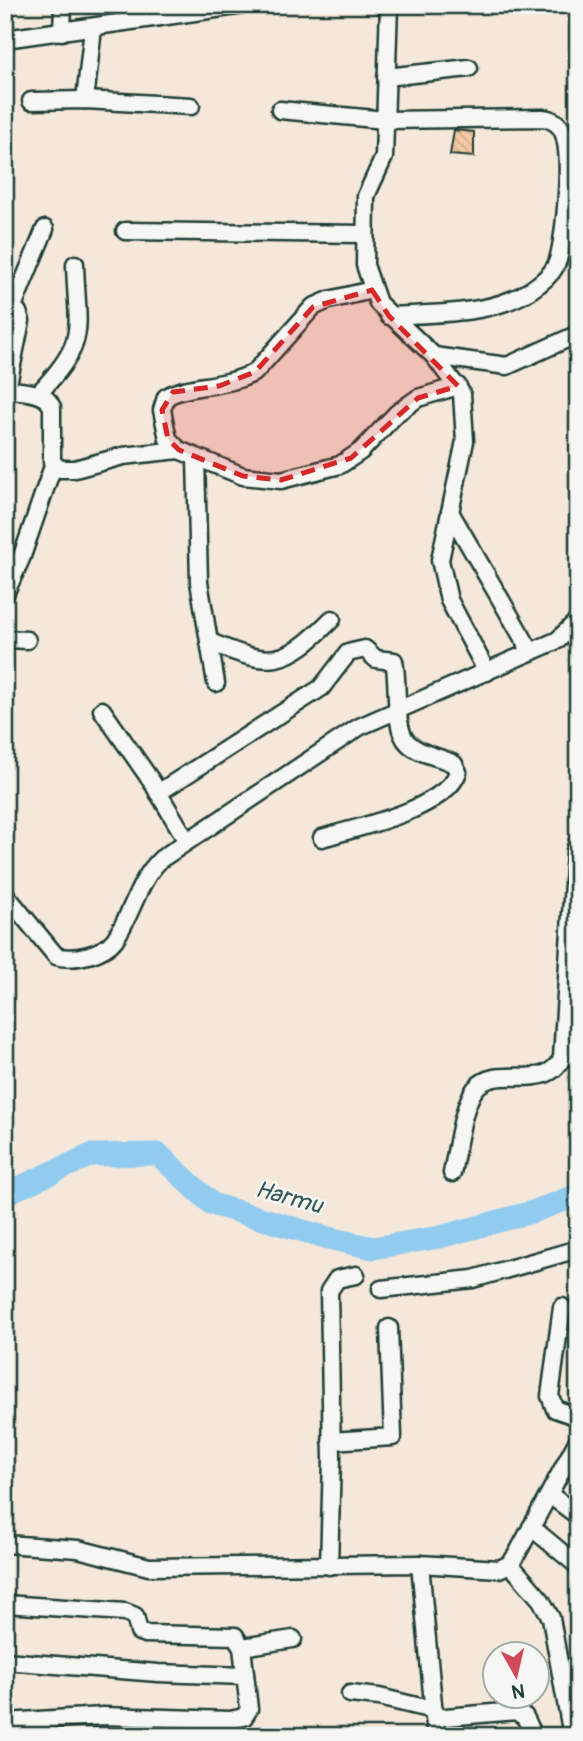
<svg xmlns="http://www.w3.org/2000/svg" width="583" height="1741" viewBox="0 0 583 1741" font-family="Pangolin,sans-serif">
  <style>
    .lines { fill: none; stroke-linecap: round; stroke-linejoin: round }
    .river { stroke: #91cbf0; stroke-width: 23 }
    .building { fill: url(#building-back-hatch); stroke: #1f3d34; stroke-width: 2 }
    .street-casing { stroke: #1f3d34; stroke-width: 21 }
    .street { stroke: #f6f6f2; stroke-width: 16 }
    .marked { fill: #d62828; fill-opacity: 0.2; stroke: #d62828; stroke-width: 5; stroke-dasharray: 14 9; stroke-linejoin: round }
    .labels { text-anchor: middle; stroke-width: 5; stroke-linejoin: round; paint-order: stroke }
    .water-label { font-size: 24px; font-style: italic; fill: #36595a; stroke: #f6f6f2 }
  </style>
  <defs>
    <pattern id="building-back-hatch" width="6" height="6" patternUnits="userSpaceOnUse" patternTransform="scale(1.75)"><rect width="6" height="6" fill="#f4c9a3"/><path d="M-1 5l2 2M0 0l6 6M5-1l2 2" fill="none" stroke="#d1ae8d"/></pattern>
  </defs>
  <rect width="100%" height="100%" fill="#f5e8da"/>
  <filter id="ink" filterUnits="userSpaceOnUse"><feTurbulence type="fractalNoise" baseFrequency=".0143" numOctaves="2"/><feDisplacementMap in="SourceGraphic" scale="14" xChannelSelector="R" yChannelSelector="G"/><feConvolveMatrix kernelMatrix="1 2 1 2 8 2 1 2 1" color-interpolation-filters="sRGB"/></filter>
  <g filter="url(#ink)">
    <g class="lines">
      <path class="river" d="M5 1194 91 1155 158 1154 212 1204 324 1237 373 1248 440 1237 532 1212 578 1195"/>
    </g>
    <path class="building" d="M454 130 474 132V157L450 155Z"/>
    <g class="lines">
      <defs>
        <g id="street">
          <path d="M389 5 384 157 366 196 365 265 378 303 434 356 462 394 465 441 440 560 449 600 487 672"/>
          <path d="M62 32 63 5"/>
          <path d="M5 39 244 5"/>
          <path d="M386 77 469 68"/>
          <path d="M85 100 93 28"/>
          <path d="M31 101 85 100 191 106"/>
          <path d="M280 110 385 120 543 118C552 119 559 123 563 132 573 155 565 234 558 260 555 270 547 278 539 284 500 316 436 313 389 316"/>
          <path d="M125 231 364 234"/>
          <path d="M372 290 329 300 313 307 255 372C224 389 190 383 166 397L162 410 168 439 179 450 243 476 281 480 340 465 361 451 397 413 418 398 458 386"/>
          <path d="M5 307 18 312 21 321 7 389"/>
          <path d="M12 309 45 229"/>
          <path d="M434 356 507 366 578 334"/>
          <path d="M5 389C21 392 45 390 52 407V462L60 469H75L123 456 179 450"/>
          <path d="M38 394C89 340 77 333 75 264"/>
          <path d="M196 458 199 582 216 683"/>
          <path d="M450 512 531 652"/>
          <path d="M5 594 21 559 53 466"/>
          <path d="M5 639 27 640"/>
          <path d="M210 642C272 668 285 666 332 619"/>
          <path d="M102 710 152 782 187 841"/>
          <path d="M158 793 321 688 348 653 365 649 376 659 394 661C399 681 393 729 408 743 420 755 439 756 454 764L458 772C445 810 357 827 322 838"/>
          <path d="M5 894 56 956C73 961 103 955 115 939 133 913 137 882 161 859L359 727 558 640 578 620"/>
          <path d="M452 1173C457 1151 462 1107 475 1089 496 1062 545 1094 562 1058L575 851 578 841"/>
          <path d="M381 1289 473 1279 578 1249"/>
          <path d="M562 1307 550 1396 555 1409 578 1417"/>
          <path d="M331 1441 393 1437 389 1328"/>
          <path d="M550 1495 578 1516"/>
          <path d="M531 1527 578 1566"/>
          <path d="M5 1544 78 1549 149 1567 420 1564 499 1569 510 1564 517 1554 578 1440"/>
          <path d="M420 1564 436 1736"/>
          <path d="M510 1564 541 1600 551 1618 572 1736"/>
          <path d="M329 1566 332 1459 329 1291 337 1279 356 1275"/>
          <path d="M5 1604 125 1612 135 1616 139 1632 145 1634 235 1636 242 1647 249 1709 244 1717 230 1720 103 1716 5 1722"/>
          <path d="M242 1647 293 1639"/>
          <path d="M5 1661 158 1673 245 1676"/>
          <path d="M350 1694 379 1697 433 1710"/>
          <path d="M434 1718 516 1711 525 1717 534 1736"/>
        </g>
      </defs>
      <use href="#street" class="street-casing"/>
      <use href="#street" class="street"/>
    </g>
  </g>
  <path class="marked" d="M372 290 389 316 458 386 418 398 351 458 281 480 243 476 179 450 168 439 162 410 173 392 219 386 255 372 313 307Z"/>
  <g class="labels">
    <g class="water-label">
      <text transform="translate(289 1197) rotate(15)" y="8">Harmu</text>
    </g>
  </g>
  <rect width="583" height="1741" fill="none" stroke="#f6f6f2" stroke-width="28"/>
  <rect x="14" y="14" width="555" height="1713" fill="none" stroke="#1f3d34" stroke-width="2.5" filter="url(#ink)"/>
  <g transform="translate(516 1675) rotate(172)"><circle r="33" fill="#f6f6f2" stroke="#a0aca6" stroke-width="2"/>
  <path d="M0-5L12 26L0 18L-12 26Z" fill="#d1495b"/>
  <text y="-10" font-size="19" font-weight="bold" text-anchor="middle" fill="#1f3d34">N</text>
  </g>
</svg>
